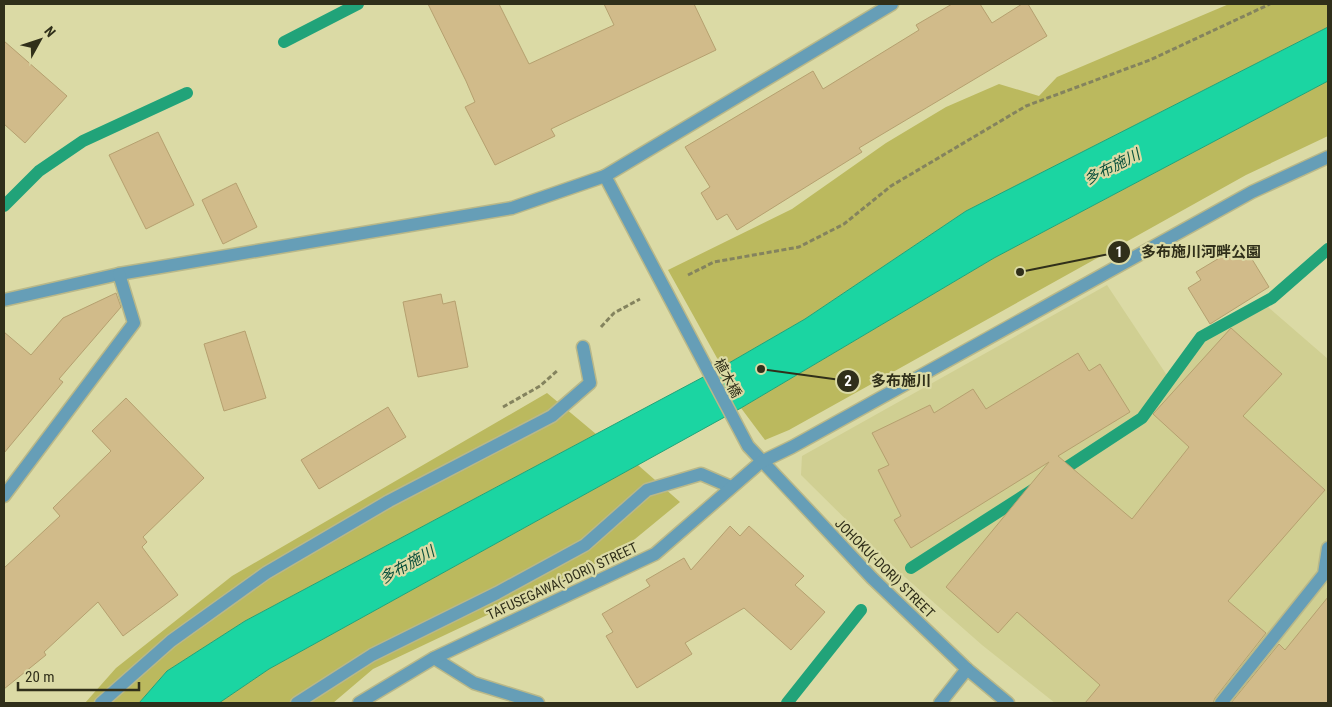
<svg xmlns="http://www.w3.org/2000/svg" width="1332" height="707" viewBox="0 0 1332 707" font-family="'Roboto Condensed','Noto Sans JP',sans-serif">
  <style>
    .built { fill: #d0cf92 }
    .green { fill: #bbb95e }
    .water { fill: #1bd5a2; stroke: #21a379 }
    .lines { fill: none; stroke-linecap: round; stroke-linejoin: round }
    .stream { stroke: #21a379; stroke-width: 12 }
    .building { fill: #d1bb8a; stroke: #b5a06f }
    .minor-casing { stroke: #b9b889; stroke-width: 15 }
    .path { stroke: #84835e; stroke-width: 3; stroke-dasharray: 5 2.5; stroke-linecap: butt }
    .minor { stroke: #669eb7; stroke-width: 12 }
    .labels { text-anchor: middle; stroke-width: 4.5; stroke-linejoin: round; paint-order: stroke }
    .street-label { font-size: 14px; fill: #302f1a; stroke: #dbdaa5 }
    .water-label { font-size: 15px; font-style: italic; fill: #0b503c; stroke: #dbdaa5 }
    .leader { fill: none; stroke: #302f1a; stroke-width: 2 }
    .callout-dot { fill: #302f1a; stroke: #dbdaa5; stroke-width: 2 }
    .mark-label { font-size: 15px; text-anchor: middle; font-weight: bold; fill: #fff }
    .callout-label { font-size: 15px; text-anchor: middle; font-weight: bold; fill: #302f1a; stroke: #dbdaa5; stroke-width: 4.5; stroke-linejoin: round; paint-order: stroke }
  </style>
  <rect width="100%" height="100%" fill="#dbdaa5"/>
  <path class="built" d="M1107 285 1172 383 1205 338 1268 307 1328 359V681L1310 703H1055L982 645 897 570 801 475 802 456Z"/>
  <g class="green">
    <path d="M1229 4H1328V27L966 211 805 319 722 367 668 270 792 209 886 143 946 107 999 84 1039 96 1057 77Z"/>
    <path d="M1328 81V136L1246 175 789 430 765 440 741 408 994 258Z"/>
    <path d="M547 393 596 434 245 621 167 671 139 703H85L116 668 232 576Z"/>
    <path d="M638 465 680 502 618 553 373 669 333 703H219L269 669Z"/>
  </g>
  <path class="water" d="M1328 27V81L994 258 741 408 269 669 219 703H139L167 671 245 621 722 367 805 319 966 211Z"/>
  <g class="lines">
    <g class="stream">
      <path d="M284 42 358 4"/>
      <path d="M4 206 39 171 83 141 187 93"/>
      <path d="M1055 475 1142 418 1201 337 1272 298 1328 249"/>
      <path d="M911 568 1034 489"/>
      <path d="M787 703 861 610"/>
    </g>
  </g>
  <g class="building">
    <path d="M428 4H499L529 64 614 25 604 4H694L716 50 551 129 555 136 495 165 465 107 475 102 466 81Z"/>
    <path d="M952 4H980L992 23 1022 4H1028L1047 36 859 148 862 152 737 230 727 214 717 220 701 193 710 187 685 147 813 71 823 89 919 30 916 25Z"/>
    <path d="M4 41 67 96 25 143 4 124Z"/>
    <path d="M158 132 194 205 146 229 109 155Z"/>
    <path d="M236 183 257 227 223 244 202 200Z"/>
    <path d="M1231 251 1236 259 1247 251 1269 287 1210 324 1188 288 1201 280 1196 272Z"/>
    <path d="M116 293 121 307 59 379 63 382 4 453V332L31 355 63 318Z"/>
    <path d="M441 294 443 304 455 301 468 367 418 377 403 302Z"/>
    <path d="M1231 328 1282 374 1243 416 1325 490 1228 601 1266 633 1215 698 1213 703H1085L1100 685 1017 612 998 633 946 587 1049 462 911 548 894 520 901 516 878 470 889 465 872 433 930 405 934 413 973 389 986 409 1078 353 1089 371 1100 364 1130 412 1058 456 1132 519 1189 447 1153 414Z"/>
    <path d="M245 331 266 398 224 411 204 344Z"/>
    <path d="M126 398 204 478 143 537 147 542 142 547 178 595 123 636 98 602 44 652 46 655 4 689V568L60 516 53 508 111 451 92 431Z"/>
    <path d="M388 407 406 437 319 489 301 460Z"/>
    <path d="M730 526 740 536 749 526 804 576 795 585 825 612 791 650 744 608 685 643 692 654 637 688 606 636 613 632 602 614 650 586 646 580 684 558 691 570Z"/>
    <path d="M1328 597V703H1231L1279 644 1285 650Z"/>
  </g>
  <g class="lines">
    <defs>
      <g id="minor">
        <path d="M605 176 748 446 872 578 967 669 1008 703"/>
        <path d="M4 300 119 274 512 208 605 176 892 4"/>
        <path d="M4 496 134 323 119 274"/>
        <path d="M434 658 474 683 538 703"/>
        <path d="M101 703 171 641 266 573 389 501 552 416 590 383 583 347"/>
        <path d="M297 703 372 655 497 593 585 545 647 490 701 474 731 487"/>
        <path d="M359 703 434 658 655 554 761 462 792 447 1252 192 1328 157"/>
        <path d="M940 703 967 669"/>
        <path d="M1221 703 1324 574 1328 548"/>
      </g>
    </defs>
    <use href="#minor" class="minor-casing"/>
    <g class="path">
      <path d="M688 275 714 262 799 247 844 224 891 186 1026 106 1150 60 1270 4"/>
      <path d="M601 327 614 313 640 299"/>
      <path d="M503 407 540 386 558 370"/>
    </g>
    <use href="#minor" class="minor"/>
  </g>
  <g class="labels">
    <g class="street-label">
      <text transform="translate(728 378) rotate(62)" y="5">植木橋</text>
      <text transform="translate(885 568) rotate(45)" y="5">JOHOKU(-DORI) STREET</text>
      <text transform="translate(562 581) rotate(-25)" y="5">TAFUSEGAWA(-DORI) STREET</text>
    </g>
    <g class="water-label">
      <text transform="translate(1112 167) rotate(-27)" y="5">多布施川</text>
      <text transform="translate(407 565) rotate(-29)" y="5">多布施川</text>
    </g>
  </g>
  <path class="leader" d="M1020 272L1119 252M761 369L848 381"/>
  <g class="callout-dot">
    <circle cx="1020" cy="272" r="5"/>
    <circle cx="761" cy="369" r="5"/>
    <circle cx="1119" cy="252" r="12"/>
    <circle cx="848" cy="381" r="12"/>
  </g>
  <g class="mark-label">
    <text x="1119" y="257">1</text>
    <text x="848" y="386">2</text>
  </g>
  <g class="callout-label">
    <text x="1201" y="257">多布施川河畔公園</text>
    <text x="901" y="386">多布施川</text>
  </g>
  <rect width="1332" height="707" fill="none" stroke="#302f1a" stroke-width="10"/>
  <g transform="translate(40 40) rotate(50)" stroke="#dbdaa5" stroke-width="4" paint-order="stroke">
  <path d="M0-4L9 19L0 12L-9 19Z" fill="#302f1a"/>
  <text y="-8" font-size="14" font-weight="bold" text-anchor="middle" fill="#302f1a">N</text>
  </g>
  <path d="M18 682v8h121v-8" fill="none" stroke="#302f1a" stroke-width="2.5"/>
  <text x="25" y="682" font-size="15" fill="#302f1a" stroke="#dbdaa5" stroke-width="4" paint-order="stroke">20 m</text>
</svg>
